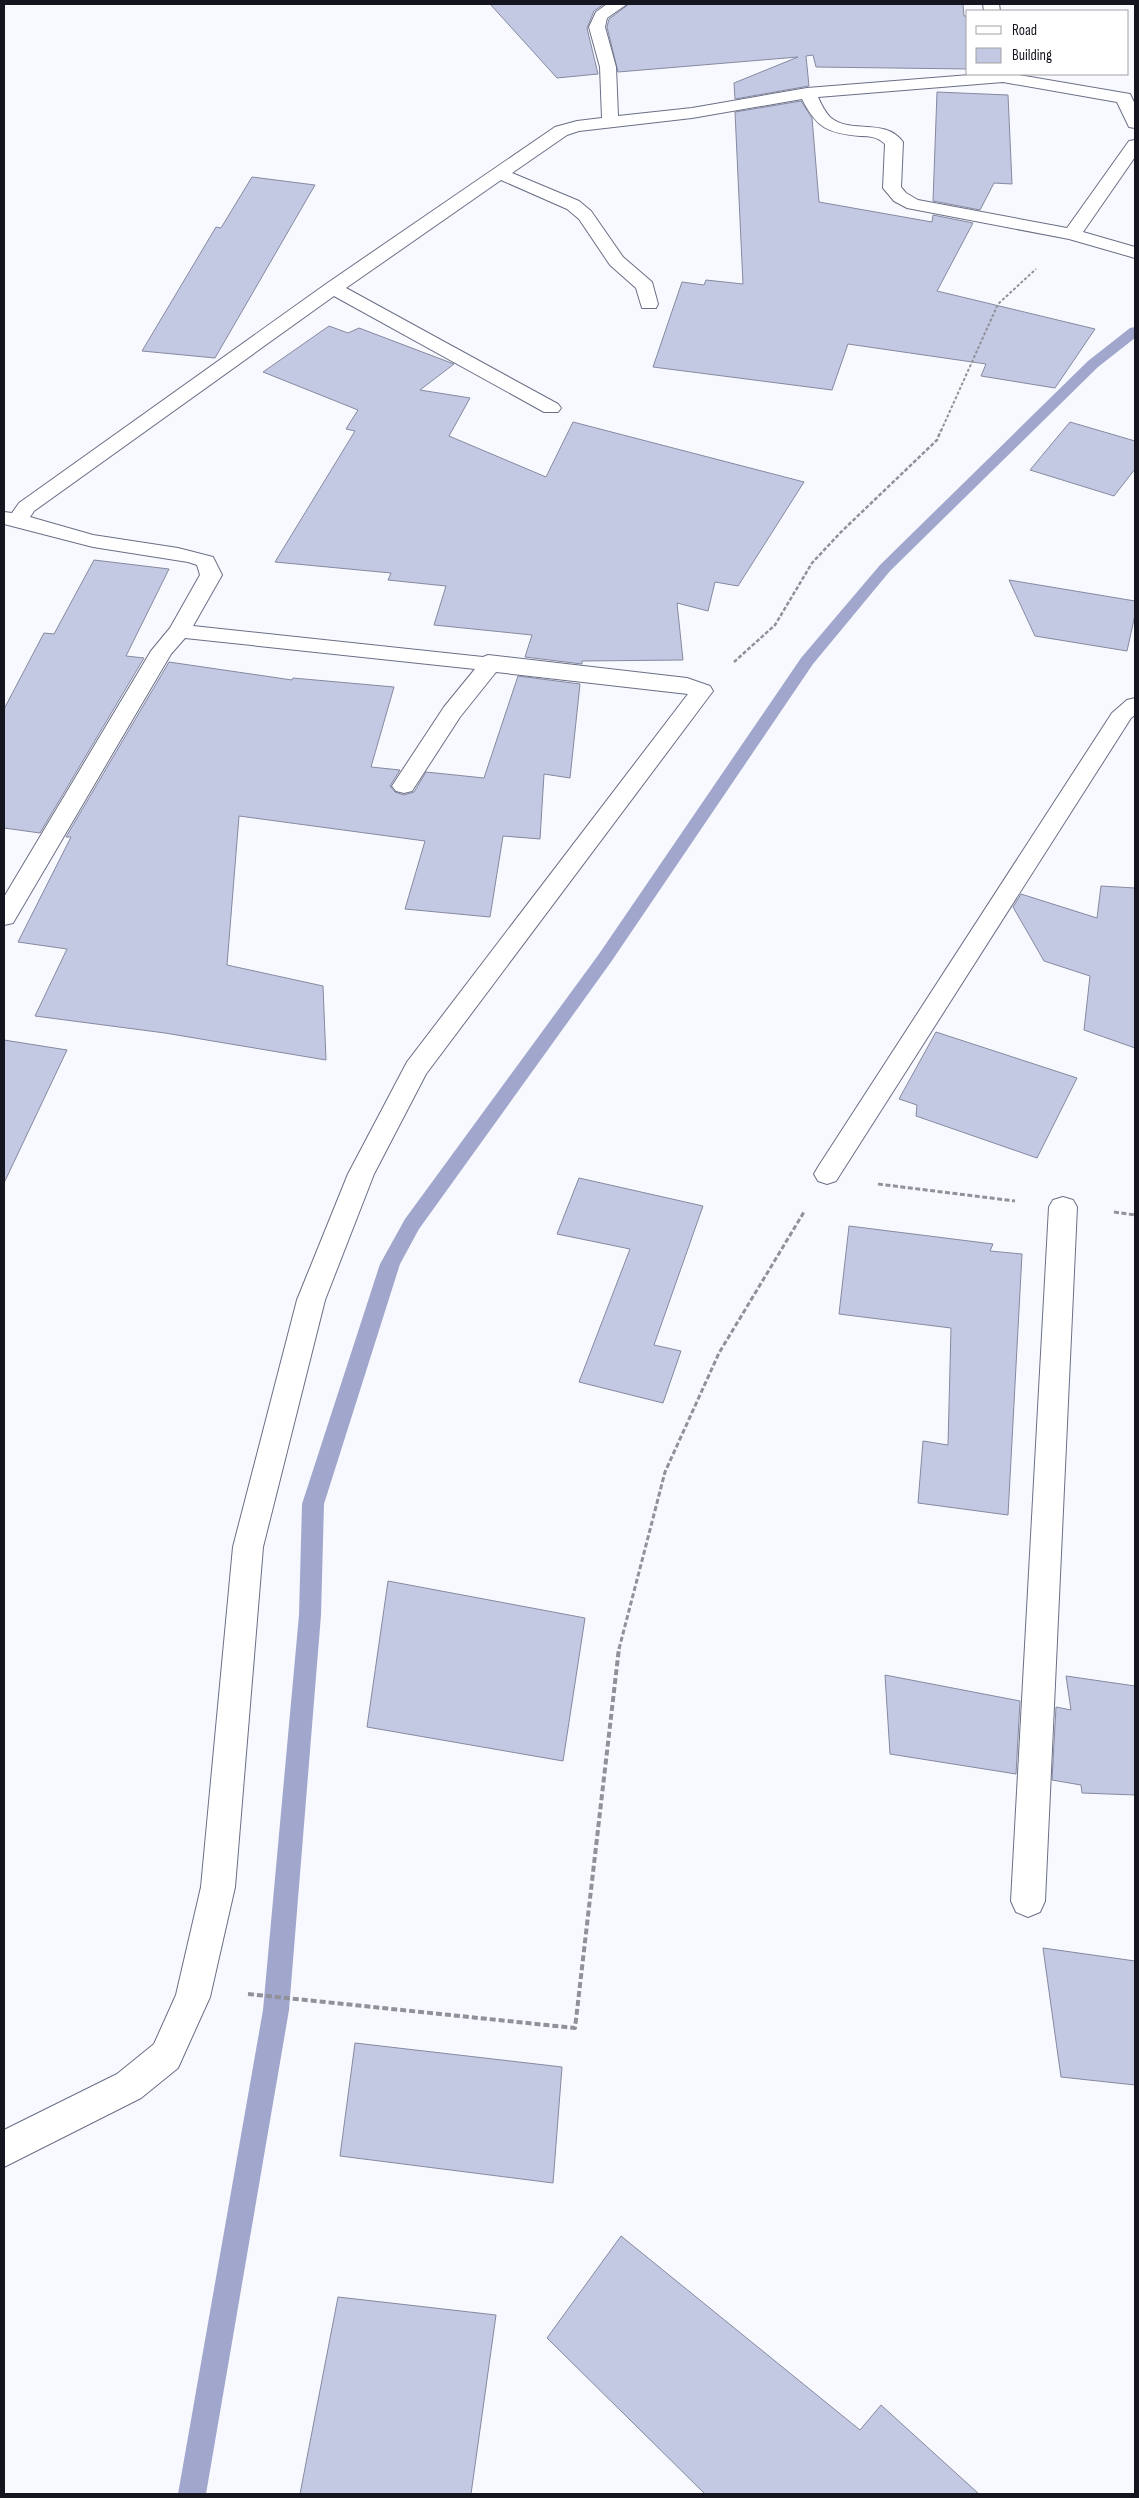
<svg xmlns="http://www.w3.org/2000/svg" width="1139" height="2498" viewBox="0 0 1139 2498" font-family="'Sofia Sans Condensed',sans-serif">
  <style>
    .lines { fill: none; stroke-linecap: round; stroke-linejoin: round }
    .stream { fill: #a1a7cc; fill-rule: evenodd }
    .building { fill: #c4c9e3; stroke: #8589a1 }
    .service-casing { stroke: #6b6f86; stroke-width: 2 }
    .minor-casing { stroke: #6b6f86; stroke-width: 2 }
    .path-far3 { stroke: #919299; stroke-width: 2; stroke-dasharray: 3 2; stroke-linecap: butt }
    .path-far2 { stroke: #919299; stroke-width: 2.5; stroke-dasharray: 4 2; stroke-linecap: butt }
    .path-far1 { stroke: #919299; stroke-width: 3; stroke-dasharray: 5 2.5; stroke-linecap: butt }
    .path { stroke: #919299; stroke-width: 4; stroke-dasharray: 6 3; stroke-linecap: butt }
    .service { fill: #fff; fill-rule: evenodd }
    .minor { fill: #fff; fill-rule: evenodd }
  </style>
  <rect width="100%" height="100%" fill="#f8f9fe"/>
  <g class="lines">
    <path class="stream" d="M1135 327V338L1098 367 890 571 813 664 611 962 419 1229 400 1264 324 1504 321 1615 289 2010 206 2494H178L263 2010 299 1615 302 1504 380 1264 405 1219 599 954 801 658 880 565 1088 361 1130 328Z"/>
  </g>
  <g class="building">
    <path d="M490 4H604L594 11 587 28 598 74 557 78Z"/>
    <path d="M629 4H963L964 16H968V69L816 67 813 55 806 56 809 86 735 99 734 83 798 57 618 72 607 27 609 19Z"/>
    <path d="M937 92 1008 95 1012 184 994 183 980 210 933 201Z"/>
    <path d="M801 101 812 118 819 202 932 222 933 215 973 223 937 291 1095 329 1055 388 981 376 986 364 848 344 832 390 653 367 682 282 704 285 706 280 743 284 735 112Z"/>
    <path d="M252 177 315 185 215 358 142 351 216 227 221 228Z"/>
    <path d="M329 326 348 333 359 328 454 364 420 390 470 398 449 436 546 477 573 422 804 482 738 586 715 582 708 611 677 603 683 660 582 661V664L525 657 532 635 434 625 446 586 388 580 391 573 275 562 355 431 346 429 358 410 263 372Z"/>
    <path d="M1070 422 1135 441V469L1114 496 1030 470Z"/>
    <path d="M94 560 169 569 126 656 144 658 40 833 4 828V709L44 633 54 634Z"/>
    <path d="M1009 580 1135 601V615L1127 651 1035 636Z"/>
    <path d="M169 662 292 680 293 678 394 687 371 767 400 770 390 786 395 792 404 795 414 792 426 772 484 778 518 676 580 684 570 778 544 774 540 839 503 836 490 917 405 909 425 841 239 816 227 965 323 986 326 1060 165 1033 35 1016 67 949 18 942 71 837H66Z"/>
    <path d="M1101 886 1135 888V1048L1084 1030 1090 976 1044 961 1013 907 1021 894 1097 918Z"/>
    <path d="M936 1032 1077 1078 1037 1158 916 1116 917 1105 899 1099Z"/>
    <path d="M4 1040 67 1050 4 1183Z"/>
    <path d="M579 1178 703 1206 654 1345 681 1351 663 1403 579 1382 630 1249 557 1234Z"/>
    <path d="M849 1226 993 1244 990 1251 1022 1254 1008 1515 918 1503 923 1441 948 1445 951 1328 839 1314Z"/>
    <path d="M388 1581 585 1618 563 1761 367 1727Z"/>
    <path d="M885 1675 1020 1701 1016 1774 890 1754Z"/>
    <path d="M1066 1676 1135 1686V1795L1082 1793 1081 1785 1052 1780 1056 1707 1071 1710Z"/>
    <path d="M1043 1948 1135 1961V2085L1061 2077Z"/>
    <path d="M355 2043 562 2067 553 2183 340 2156Z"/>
    <path d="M621 2236 860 2430 881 2405 979 2494H705L547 2338Z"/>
    <path d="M338 2297 496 2315 471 2494H300Z"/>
  </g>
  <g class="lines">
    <defs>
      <path id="service" d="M1063 1197 1073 1200 1077 1207 1045 1901 1040 1912 1028 1917 1016 1912 1011 1901 1049 1207 1053 1200Z"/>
      <g id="minor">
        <path d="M607 4H627L607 18 605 27 616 67 618 116 692 108 807 88 982 74H1013L1130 94 1135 104V128L1129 127 1117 102 1003 82 818 97C821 104 825 112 830 117 850 135 885 117 903 142L901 187 906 193 918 200 1067 228 1129 141 1135 140V157L1083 232 1135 247V258L1069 239 907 208 894 201 883 188 885 144C878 137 870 136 860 136 827 133 817 128 802 99L692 118 579 131 567 135 512 173 579 201 591 211 623 257 652 282 658 304 656 308H642L636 288 610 265 579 219 567 209 501 180 346 288 558 404 561 408 558 412H544L334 296 34 511 30 517 93 535 178 548 213 557 222 575 193 626 483 657 488 655 687 678 710 686 713 691 426 1074 374 1174 325 1300 263 1547 235 1887 210 1997 178 2068 141 2098 4 2167V2130L117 2074 154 2044 176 1995 201 1887 233 1547 297 1300 348 1174 407 1062 688 694 496 672 460 717 412 791 404 793 396 791 392 786 444 707 475 669 185 638 171 654 13 923 4 925V897L151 651 170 628 200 575 197 565 188 562 93 547 4 524V512L12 513 19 503 326 284 555 127 577 121 602 118 600 67 589 27 596 12Z"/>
        <path d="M983 4H999L1000 11H984Z"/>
        <path d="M1135 698V715L1131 718 836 1181 827 1184 818 1181 814 1174 818 1167 1112 713 1127 700Z"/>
      </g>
    </defs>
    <use href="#service" class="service-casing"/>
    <use href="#minor" class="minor-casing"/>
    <path class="path-far3" d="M941 431 998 304 1036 269"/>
    <path class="path-far2" d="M734 662 775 625 812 563 841 532 937 440 941 430"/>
    <g class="path-far1">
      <path d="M878 1184 1015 1201"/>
      <path d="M1114 1212 1135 1215"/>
      <path d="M619 1649 665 1472 719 1353 804 1212"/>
    </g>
    <path class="path" d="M248 1994 575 2028 619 1648"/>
    <use href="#service" class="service"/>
    <use href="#minor" class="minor"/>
  </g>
  <rect width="1139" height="2498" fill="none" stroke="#14151e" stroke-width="10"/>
  <rect x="966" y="10" width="162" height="65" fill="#ffffff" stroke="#a1a1a5"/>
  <rect x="976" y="26" width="25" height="8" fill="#ffffff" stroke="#a1a1a5"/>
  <text x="1012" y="35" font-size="15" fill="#14151e">Road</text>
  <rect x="976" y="48" width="25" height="15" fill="#c4c9e3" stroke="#a1a1a5"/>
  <text x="1012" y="60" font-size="15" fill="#14151e">Building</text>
</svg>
